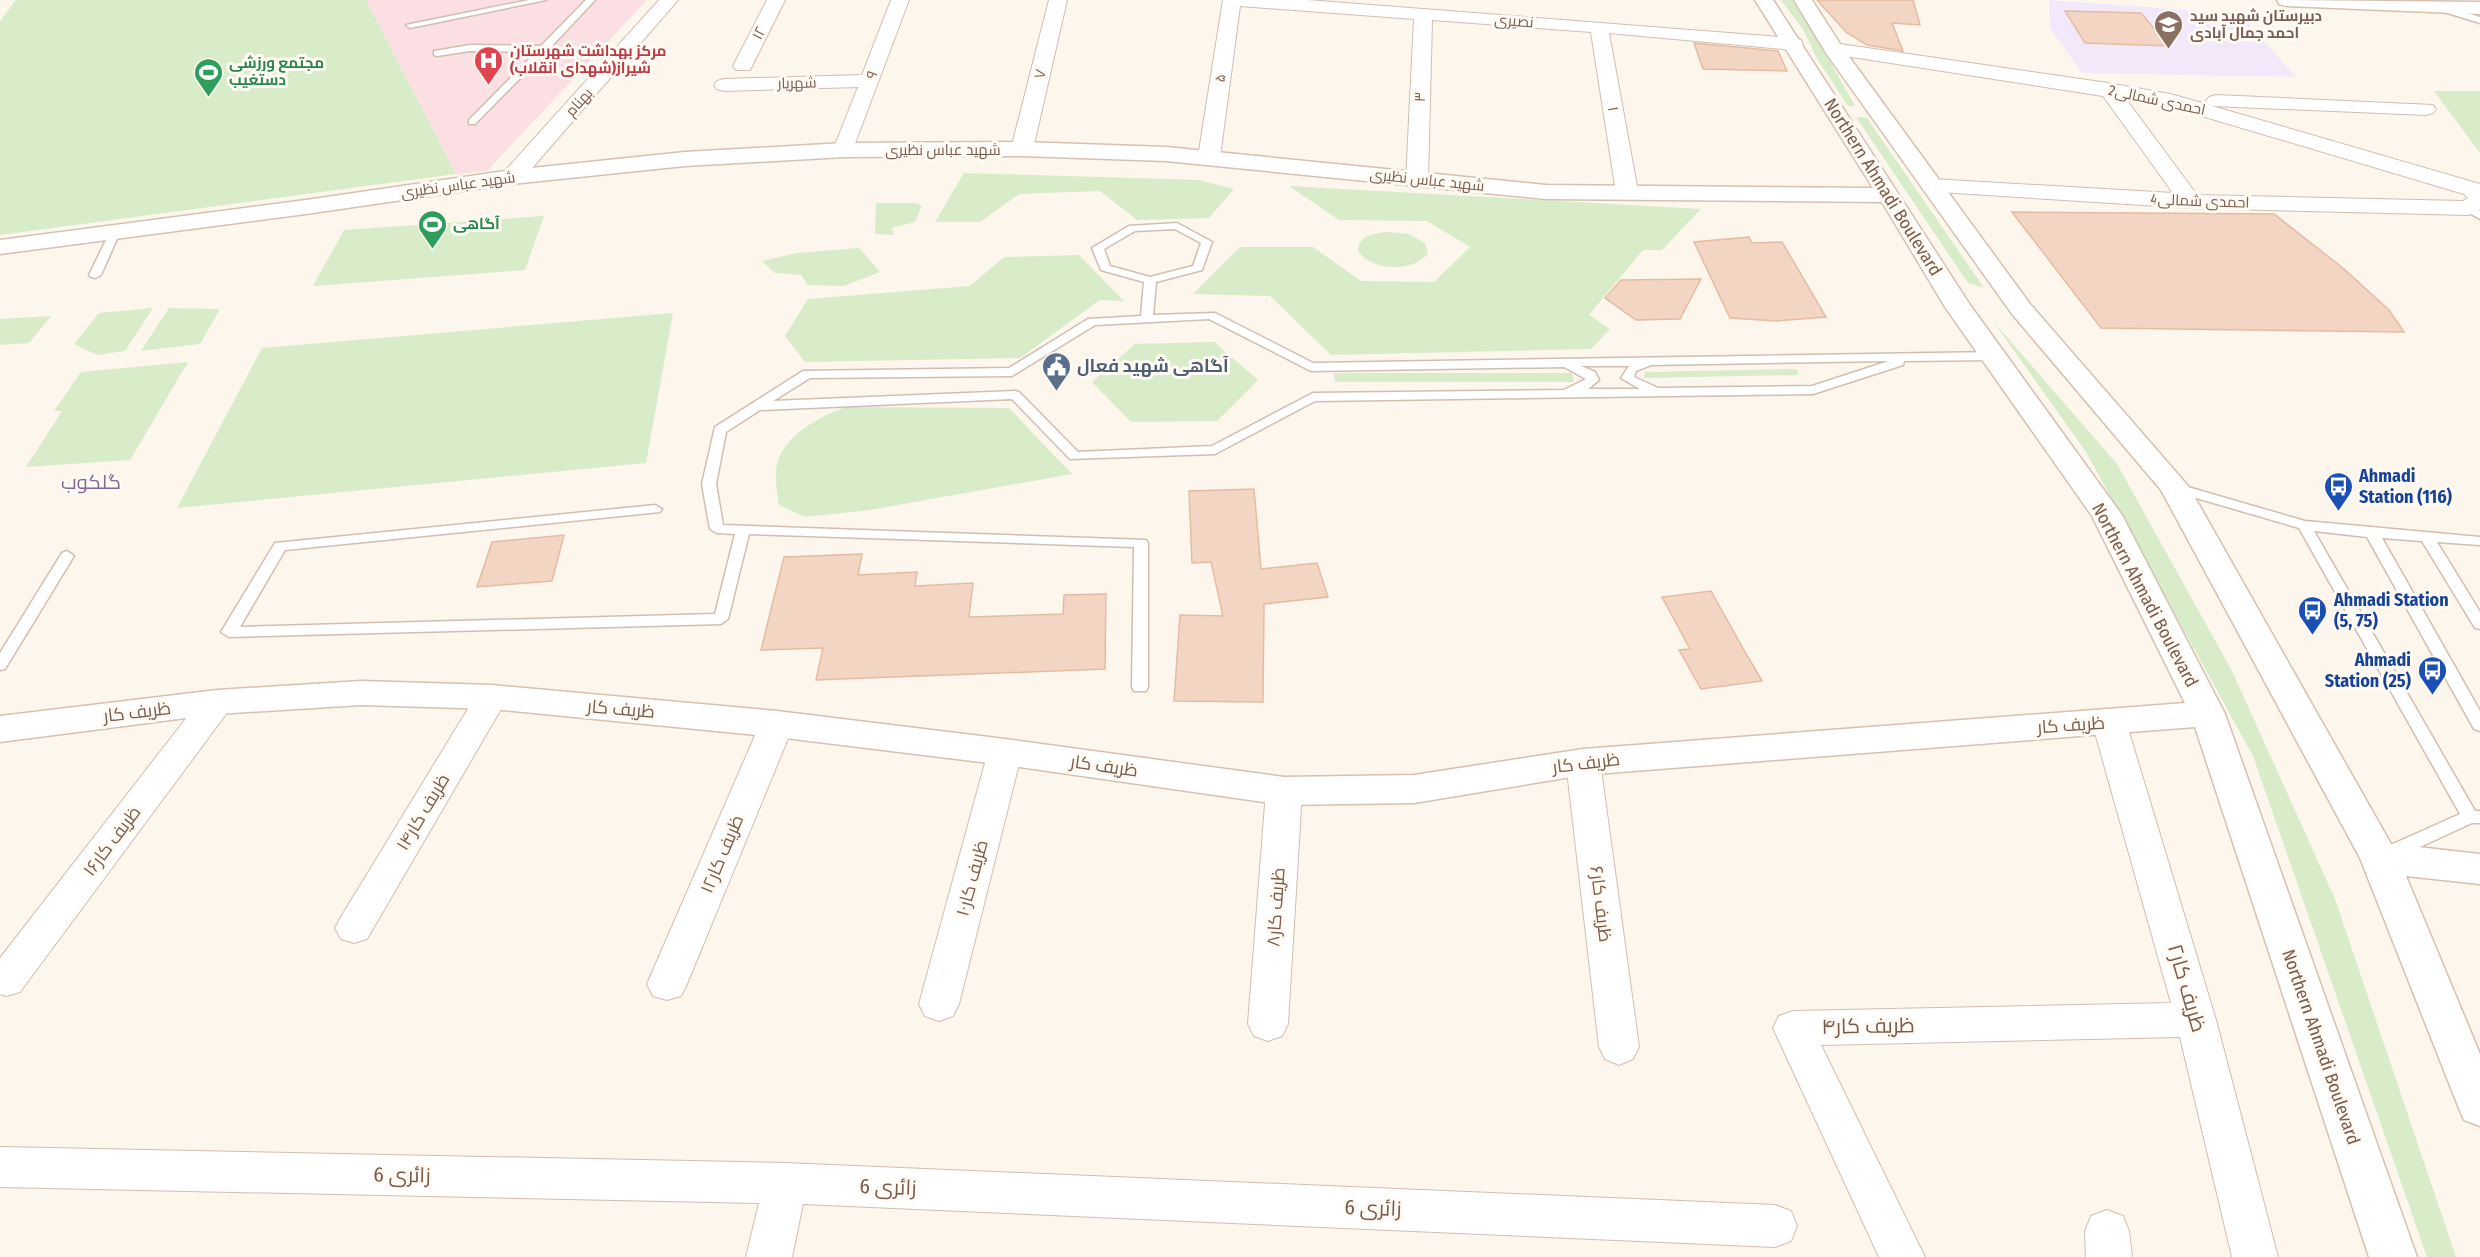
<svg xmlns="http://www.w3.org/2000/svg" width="2480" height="1257" viewBox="0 0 2480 1257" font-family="'Fira Sans Condensed',Cairo,sans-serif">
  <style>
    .education { fill: #f3e8fa }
    .medical { fill: #fbdfe3 }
    .green { fill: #d8ecc9 }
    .building { fill: #f3d5c3; stroke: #e6bba3; stroke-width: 1.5 }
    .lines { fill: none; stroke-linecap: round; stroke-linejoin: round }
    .lane-casing { stroke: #d1beb0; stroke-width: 3 }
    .street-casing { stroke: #d1beb0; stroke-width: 2 }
    .secondary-casing { stroke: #d6c0b0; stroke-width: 3 }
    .lane { fill: #fff; fill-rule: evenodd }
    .street { fill: #fff; fill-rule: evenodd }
    .secondary { fill: #fff; fill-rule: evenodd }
    .labels { text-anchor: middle; stroke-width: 6; stroke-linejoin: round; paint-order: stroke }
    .far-education-label { font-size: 15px; font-weight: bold; fill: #785e54; stroke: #fffaf3; text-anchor: start }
    .far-street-label { font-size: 15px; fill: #7a5c4d; stroke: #fffaf3 }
    .far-health-label { font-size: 15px; font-weight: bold; fill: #be3a42; stroke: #fffaf3; text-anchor: start }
    .far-leisure-label { font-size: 15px; font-weight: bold; fill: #27864d; stroke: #fffaf3; text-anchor: start }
    .street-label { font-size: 18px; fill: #7a5c4d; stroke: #fffaf3 }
    .service-label { font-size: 18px; font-weight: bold; fill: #4e5e75; stroke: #fffaf3; text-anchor: start }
    .transit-label { font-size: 18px; font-weight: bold; fill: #164399; stroke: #fffaf3; text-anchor: start }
    .neighbourhood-label { font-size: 20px; fill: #846695; stroke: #fffaf3 }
    .near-street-label { font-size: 21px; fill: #7a5c4d; stroke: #fffaf3 }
  </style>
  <rect width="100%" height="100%" fill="#fdf6ec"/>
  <path class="education" d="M2049 0 2240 14 2296 77 2082 73 2050 28Z"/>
  <path class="medical" d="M366 0H647L487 171 456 174Z"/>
  <g class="green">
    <path d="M16 0H366L456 174 0 235V21Z"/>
    <path d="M1781 0H1796L1855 106H1848L1816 57 1804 31Z"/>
    <path d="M2434 91H2480V153Z"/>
    <path d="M1856 117 1867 118 1984 288 1968 283Z"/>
    <path d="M964 173 1199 180 1234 189 1209 218 1137 220 1100 191 1019 194 980 222H935Z"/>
    <path d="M1289 186 1701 209 1662 250H1643L1589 315 1610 329 1591 349 1331 355 1270 296 1193 294 1240 247H1313L1361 281 1434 282 1470 247 1427 221 1339 220Z"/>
    <path d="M876 203H916L922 206 915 222 892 228 894 235 875 234Z"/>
    <path d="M544 216 525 270 313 286 344 230Z"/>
    <path d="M1388 232 1409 234 1425 243 1428 254C1411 273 1372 271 1358 251 1358 235 1375 233 1388 232Z"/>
    <path d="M859 248 880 272 844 286 808 285 801 275 775 273 762 261 797 253Z"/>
    <path d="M1079 255 1124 301 1100 300 1020 358 805 362 785 336 808 299 970 286 1004 257Z"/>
    <path d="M153 308 125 351 97 355 74 344 99 313Z"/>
    <path d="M169 308 220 309 200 344 141 351Z"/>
    <path d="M673 313 646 463 177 508 262 348Z"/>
    <path d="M51 316 29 343 0 345V319Z"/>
    <path d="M1993 321 2117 464 2232 671 2335 899 2456 1257H2427L2253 756 2086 452Z"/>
    <path d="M1214 342 1258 380 1217 421 1131 422 1092 382 1135 344Z"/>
    <path d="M188 362 130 460 26 467 62 411H54L81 372Z"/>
    <path d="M1796 369 1799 375 1644 378 1645 372Z"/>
    <path d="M1334 373H1572L1574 382H1335Z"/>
    <path d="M846 407 1009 408 1072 474 870 510 805 517 779 505C777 491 773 472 779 458 790 432 821 416 846 407Z"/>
  </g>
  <g class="building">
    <path d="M1817 0H1913L1920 25 1892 23 1903 51 1867 45 1846 32Z"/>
    <path d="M2065 11 2141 13 2169 46 2085 43Z"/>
    <path d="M1694 43 1778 51 1787 71 1703 69Z"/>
    <path d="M2012 212 2274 214 2344 269 2389 310 2404 332 2101 328Z"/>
    <path d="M1749 237 1752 243 1782 242 1826 317 1776 321 1730 318 1694 242Z"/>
    <path d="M1701 279 1680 319 1636 320 1605 298 1621 280Z"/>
    <path d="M1254 489 1261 569 1317 563 1328 597 1264 604 1263 702 1174 701 1180 615 1223 616 1211 562 1192 563 1189 491Z"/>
    <path d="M564 535 552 581 477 587 492 542Z"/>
    <path d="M862 554 858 575 917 572 915 586 973 583 969 617 1063 614 1064 595 1106 594 1105 669 816 680 823 648 761 650 784 557Z"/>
    <path d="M1711 591 1740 643 1762 681 1701 689 1679 650 1690 649 1662 597Z"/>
  </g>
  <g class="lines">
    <defs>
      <g id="lane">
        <path d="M529 0H546L410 28 406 25Z"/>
        <path d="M586 0H595L550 48 549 51 546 52 475 124H469V120L536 52 470 51 437 56 434 55V51L470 45 541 46Z"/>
        <path d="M2437 4 2480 17V23L2434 9V5Z"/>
        <path d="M2468 205 2480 211V219L2464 210V206Z"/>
        <path d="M1177 223 1212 242 1202 270 1156 282 1153 315 1215 313 1313 363 1993 352 1999 356 1993 360 1904 361 1903 365 1813 394 1315 401 1215 454 1070 459 1012 399 760 410 726 432 716 484 723 525 1146 540 1148 543V687L1146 691H1134L1132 687 1134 547 749 534 728 619 721 624 229 637 221 632 275 543 655 505 662 509 660 512 285 550 240 627 715 614 735 534 717 533 710 529 702 484 715 427 803 371 1009 368 1088 319 1141 316 1144 282 1101 270 1092 248 1129 226ZM1175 229 1201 243 1193 266 1150 277 1110 266 1104 249 1135 231ZM1209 319 1311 371 1564 367 1586 379 1564 390 1313 393 1212 446 1078 452 1019 392 1015 391 773 401 810 378 1012 376 1095 325ZM1889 361 1812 386 1658 388 1634 377 1636 371 1651 365ZM1581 366H1629L1621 378 1640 389H1588L1599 380 1595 372Z"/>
        <path d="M115 229 120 232 101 275 95 278 91 277 89 275 110 232Z"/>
        <path d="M2174 483 2305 521 2480 537V545L2437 542 2480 612V629L2475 628 2422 541 2382 538 2480 711V731L2474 729 2367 537 2314 531 2475 811H2480V823H2472L2396 858 2390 860 2384 858 2381 853 2384 848 2460 814 2299 528 2169 490 2167 487Z"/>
        <path d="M67 551 74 556 5 669 0 670V653L62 553Z"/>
      </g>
      <g id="street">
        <path d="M659 0H678L520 182 512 183 504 182 501 177 504 172Z"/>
        <path d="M767 0H785L750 70H736L733 66Z"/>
        <path d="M891 0H909L851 154 844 156 837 154 833 150 858 87 724 91 717 89 714 85 717 81 724 79 862 75Z"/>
        <path d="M1049 0H1067L1033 149 1029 153 1022 155 1015 153 1011 149Z"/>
        <path d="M1223 0H1307L1794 38 1801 40 1803 44 1801 48 1794 50 1609 33 1638 192 1635 197 1627 199 1619 197 1616 192 1591 32 1432 20 1428 180 1425 185 1417 187 1409 185 1406 180 1414 19 1240 6 1220 157 1216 161 1209 163 1202 161 1198 157Z"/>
        <path d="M1833 43 2108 83 2170 94 2209 105 2206 101 2209 97 2216 95 2433 105 2436 109 2433 113 2426 115 2212 106 2480 184V210L2468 215 2190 208 1924 191 1921 186 1924 181 1932 179 2173 193 2103 96 1826 53 1824 49 1826 45ZM2126 99 2168 106 2464 194 2468 198 2463 201 2197 195Z"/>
        <path d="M492 685 504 689 508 697 367 939 354 943 341 939 335 928 341 917 480 689Z"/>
        <path d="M217 690 229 694 234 702 229 710 20 992 6 996 0 994V958L205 694Z"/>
        <path d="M2109 710 2121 714 2126 722 2216 1020 2278 1257H2232L2180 1037 1821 1045 1925 1257H1879L1773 1028 1779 1016 1793 1011 2171 1003 2092 722 2097 714Z"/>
        <path d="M777 712 789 716 794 724 687 984 681 996 667 1000 653 996 647 984 760 724 765 716Z"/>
        <path d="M1005 740 1017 743 1022 752 959 1004 953 1016 939 1021 925 1016 919 1004 988 752 993 743Z"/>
        <path d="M1583 749 1595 753 1600 762 1639 1047 1633 1059 1619 1065 1605 1059 1599 1047 1566 762 1571 753Z"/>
        <path d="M1284 778 1296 782 1302 791 1288 1024 1282 1036 1268 1041 1254 1036 1248 1024 1266 791 1272 782Z"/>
        <path d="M0 1147 785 1163 1775 1205 1791 1211 1797 1226 1791 1241 1775 1247 803 1204 792 1257H746L759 1203 0 1187Z"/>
        <path d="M2107 1210 2123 1216 2129 1231 2132 1257H2086L2085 1231 2091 1216Z"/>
      </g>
      <g id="secondary">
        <path d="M1755 0H1773L1970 305 2122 515 2225 714 2417 1257H2369L2195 727 1583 775 1414 803 1284 805 1005 765 777 737 492 709 361 705 217 714 0 742V716L217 690 361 681 492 685 777 711 1005 739 1284 777 1414 775 1583 749 2185 703 2092 516 1945 307 1882 202 1546 199 1166 161 1022 156 844 157 685 166 512 184 306 214 0 254V240L306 200 512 170 685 152 844 143 1022 142 1166 147 1546 185 1873 188Z"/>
        <path d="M1794 0H1812L1842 47 2030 304 2189 487 2391 844 2480 854V884L2406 876 2480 1054V1126L2464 1120 2458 1106 2360 858 2161 490 2012 314 1826 53Z"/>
        <path d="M2277 0 2480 2V14L2286 6 2279 4Z"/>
      </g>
    </defs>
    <use href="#lane" class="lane-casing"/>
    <use href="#street" class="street-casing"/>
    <use href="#secondary" class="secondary-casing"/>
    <use href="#lane" class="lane"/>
    <use href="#street" class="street"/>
    <use href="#secondary" class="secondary"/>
  </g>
  <defs>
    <symbol id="school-pin" viewBox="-11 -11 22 30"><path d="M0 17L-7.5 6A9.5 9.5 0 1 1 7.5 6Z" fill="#8d6e63" stroke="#fffaf3"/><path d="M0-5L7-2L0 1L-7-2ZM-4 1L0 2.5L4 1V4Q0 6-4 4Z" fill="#fff"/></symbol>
    <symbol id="hospital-pin" viewBox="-11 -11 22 30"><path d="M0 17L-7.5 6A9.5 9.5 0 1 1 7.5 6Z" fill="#e0444e" stroke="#fffaf3"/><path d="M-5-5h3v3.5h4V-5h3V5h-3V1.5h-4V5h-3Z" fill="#fff"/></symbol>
    <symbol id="stadium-pin" viewBox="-11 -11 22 30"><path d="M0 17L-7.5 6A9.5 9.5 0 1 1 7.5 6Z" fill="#2e9e5b" stroke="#fffaf3"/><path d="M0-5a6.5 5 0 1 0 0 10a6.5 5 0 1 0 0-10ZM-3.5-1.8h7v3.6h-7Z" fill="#fff"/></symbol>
    <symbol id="civic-pin" viewBox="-11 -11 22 30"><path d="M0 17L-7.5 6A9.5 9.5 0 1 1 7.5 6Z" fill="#5c6f8a" stroke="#fffaf3"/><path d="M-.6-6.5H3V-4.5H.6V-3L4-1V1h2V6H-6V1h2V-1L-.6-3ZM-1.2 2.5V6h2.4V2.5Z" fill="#fff"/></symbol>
    <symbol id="bus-pin" viewBox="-11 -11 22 30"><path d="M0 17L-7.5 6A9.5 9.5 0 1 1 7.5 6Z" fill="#1a4fb4" stroke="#fffaf3"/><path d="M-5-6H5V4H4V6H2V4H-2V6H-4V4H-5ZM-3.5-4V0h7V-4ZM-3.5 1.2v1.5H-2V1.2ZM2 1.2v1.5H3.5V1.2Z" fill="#fff"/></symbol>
  </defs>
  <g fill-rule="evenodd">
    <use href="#school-pin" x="2152" y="8" width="33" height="45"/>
    <use href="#hospital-pin" x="472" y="44" width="33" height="45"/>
    <use href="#stadium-pin" x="192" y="56" width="33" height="45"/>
    <use href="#stadium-pin" x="416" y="208" width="33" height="45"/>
    <use href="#civic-pin" x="1040" y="350" width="33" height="45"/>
    <use href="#bus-pin" x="2322" y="470" width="33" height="45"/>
    <use href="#bus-pin" x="2296" y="594" width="33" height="45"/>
    <use href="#bus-pin" x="2416" y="654" width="33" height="45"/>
  </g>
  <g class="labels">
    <g class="far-education-label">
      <text x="2190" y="21">دبیرستان شهید سید<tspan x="2190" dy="17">احمد جمال آبادی</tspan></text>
    </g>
    <g class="far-street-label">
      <text transform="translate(1514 21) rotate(4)" y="5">نصیری</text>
      <text transform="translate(759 33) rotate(-64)" y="5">۱۲</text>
      <text transform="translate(1040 74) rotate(-76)" y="5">۷</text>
      <text transform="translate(872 75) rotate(-70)" y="5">۹</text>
      <text transform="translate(1220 78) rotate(-82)" y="5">۵</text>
      <text transform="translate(797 83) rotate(-1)" y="5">شهریار</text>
      <text transform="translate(1420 97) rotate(-88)" y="5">۳</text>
      <text transform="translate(2157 100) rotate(12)" y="5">2احمدی شمالی</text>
      <text transform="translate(579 102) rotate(-48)" y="5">بهنام</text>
      <text transform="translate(1613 109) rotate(80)" y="5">۱</text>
      <text x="943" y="155">شهید عباس نظیری</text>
      <text transform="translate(1427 180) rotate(6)" y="5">شهید عباس نظیری</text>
      <text transform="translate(458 185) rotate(-8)" y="5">شهید عباس نظیری</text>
      <text transform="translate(2200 201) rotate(2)" y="5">4احمدی شمالی</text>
    </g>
    <g class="far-health-label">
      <text x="510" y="56">مرکز بهداشت شهرستان<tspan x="510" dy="17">شیراز(شهدای انقلاب)</tspan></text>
    </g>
    <g class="far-leisure-label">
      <text x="229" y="68">مجتمع ورزشی<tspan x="229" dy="17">دستغیب</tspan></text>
      <text x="453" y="229">آگاهی</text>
    </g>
    <g class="street-label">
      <text transform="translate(1883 187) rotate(58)" y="6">Northern Ahmadi Boulevard</text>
      <text transform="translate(2145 595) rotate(62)" y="6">Northern Ahmadi Boulevard</text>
      <text transform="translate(621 709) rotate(5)" y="6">ظریف کار</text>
      <text transform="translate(137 712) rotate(-7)" y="6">ظریف کار</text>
      <text transform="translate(2071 725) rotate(-4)" y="6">ظریف کار</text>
      <text transform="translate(1586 763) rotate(-7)" y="6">ظریف کار</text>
      <text transform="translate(1104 766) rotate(8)" y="6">ظریف کار</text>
      <text transform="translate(423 812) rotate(-59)" y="6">ظریف کار۱۴</text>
      <text transform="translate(112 841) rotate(-53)" y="6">ظریف کار۱۶</text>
      <text transform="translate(722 854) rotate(-67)" y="6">ظریف کار۱۲</text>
      <text transform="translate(972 878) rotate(-75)" y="6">ظریف کار۱۰</text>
      <text transform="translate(1601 904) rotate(83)" y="6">ظریف کار۶</text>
      <text transform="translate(1276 907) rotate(-86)" y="6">ظریف کار۸</text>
      <text transform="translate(2321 1047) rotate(71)" y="6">Northern Ahmadi Boulevard</text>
    </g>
    <g class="service-label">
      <text x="1077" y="372">آگاهی شهید فعال</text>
    </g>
    <g class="transit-label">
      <text x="2359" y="482">Ahmadi<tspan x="2359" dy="21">Station (116)</tspan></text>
      <text x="2334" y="606">Ahmadi Station<tspan x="2334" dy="21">(5, 75)</tspan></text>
      <text x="2411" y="666" text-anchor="end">Ahmadi<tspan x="2411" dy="21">Station (25)</tspan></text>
    </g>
    <g class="neighbourhood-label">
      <text x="91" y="489">گلکوب</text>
    </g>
    <g class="near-street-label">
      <text transform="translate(2187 988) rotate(74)" y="7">۲ظریف کار</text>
      <text transform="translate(1868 1026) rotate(-1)" y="7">ظریف کار۴</text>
      <text transform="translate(402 1175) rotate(1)" y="7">6 زائری</text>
      <text transform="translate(888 1187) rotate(2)" y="7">6 زائری</text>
      <text transform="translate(1373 1208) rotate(2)" y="7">6 زائری</text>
    </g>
  </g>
</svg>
